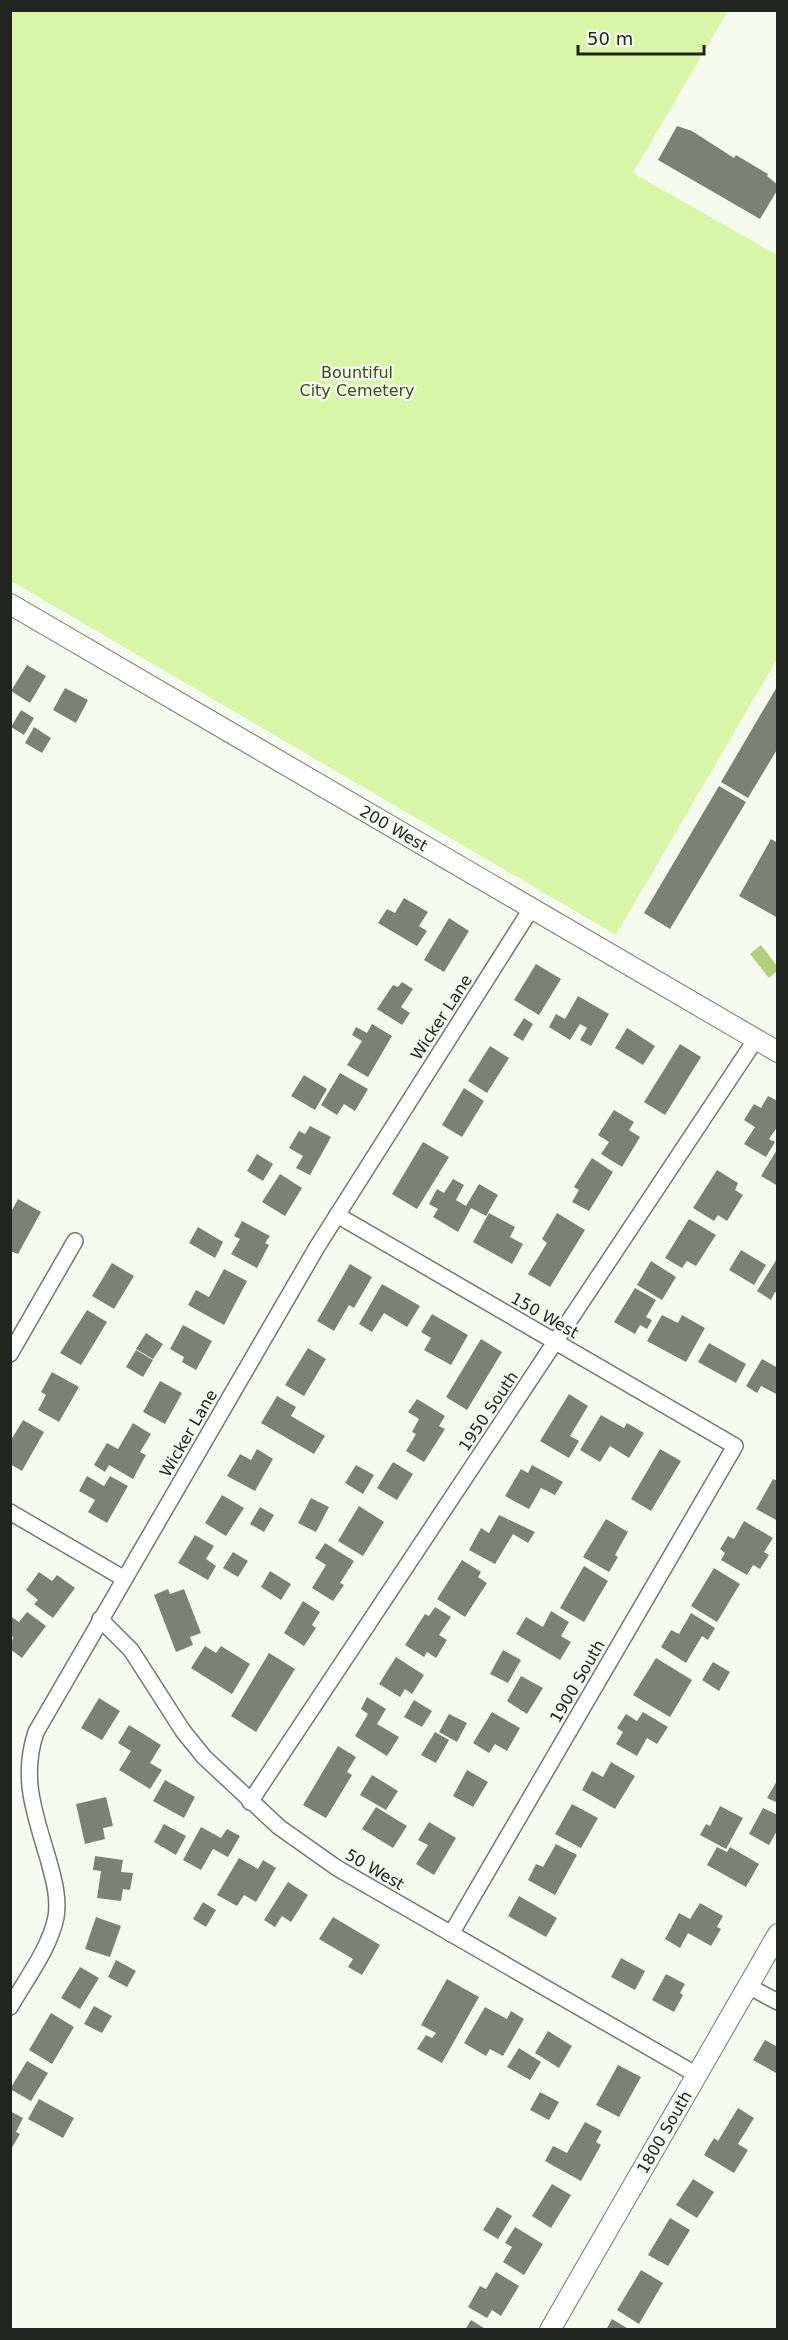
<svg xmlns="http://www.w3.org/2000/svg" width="788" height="2340" viewBox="0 0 788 2340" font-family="'DejaVu Sans',sans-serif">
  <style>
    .green { fill: #d9f5a7 }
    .water { fill: #b2cf79 }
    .building { fill: #7c8075 }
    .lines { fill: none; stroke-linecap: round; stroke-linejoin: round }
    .minor-casing { stroke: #74786e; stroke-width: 18 }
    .tertiary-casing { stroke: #74786e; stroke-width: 22 }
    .minor { stroke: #fff; stroke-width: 15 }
    .tertiary { stroke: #fff; stroke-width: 20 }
    .labels { text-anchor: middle; stroke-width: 5; stroke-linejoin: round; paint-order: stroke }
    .park-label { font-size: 16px; fill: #3b4d0e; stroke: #f6fbef }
    .street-label { font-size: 16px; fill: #222420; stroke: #f6fbef }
  </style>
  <rect width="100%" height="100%" fill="#f6fbef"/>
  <path class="green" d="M11 10 728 11 633 173 777 255V659L616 935 11 581Z"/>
  <path class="water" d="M761 945 777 966V971L769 978 750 954Z"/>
  <g class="building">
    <path d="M677 126 692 131 734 158 736 155 768 174 767 176 778 185V189L760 219 658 160Z"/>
    <path d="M27 665 46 676 30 703 11 691Z"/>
    <path d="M778 685V748L748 798 721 782Z"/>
    <path d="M65 688 88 700 76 723 53 710Z"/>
    <path d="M21 710 34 718 24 735 11 727Z"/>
    <path d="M34 727 51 738 42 753 25 743Z"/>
    <path d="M719 786 746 802 670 929 644 913Z"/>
    <path d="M771 839 778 843V918L739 896Z"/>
    <path d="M404 898 428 912 419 926 427 931 417 946 378 923 387 909 395 913Z"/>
    <path d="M449 918 469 931 444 972 424 960Z"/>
    <path d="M536 964 561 979 539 1015 514 1000Z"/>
    <path d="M402 982 413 989 401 1007 410 1013 402 1025 377 1009 393 985 398 987Z"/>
    <path d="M578 996 609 1014 591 1046 580 1040 587 1028 580 1024 570 1040 549 1027 556 1014 565 1019Z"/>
    <path d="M524 1018 533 1024 523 1041 513 1035Z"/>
    <path d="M372 1024 392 1036 368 1077 347 1065 362 1041 352 1035 356 1027 367 1033Z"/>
    <path d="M627 1028 655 1046 643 1065 615 1048Z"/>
    <path d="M680 1044 701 1057 665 1115 644 1102Z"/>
    <path d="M490 1046 509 1058 487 1093 468 1081Z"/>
    <path d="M340 1073 368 1089 355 1111 344 1104 337 1115 321 1105Z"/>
    <path d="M304 1075 327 1089 315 1110 291 1096Z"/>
    <path d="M464 1088 484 1101 462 1137 442 1125Z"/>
    <path d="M768 1096 778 1101V1126L769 1139 775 1142 766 1157 744 1144 755 1127 744 1120 754 1104 761 1108Z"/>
    <path d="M614 1110 634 1122 629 1130 640 1137 622 1167 601 1154 609 1142 598 1135Z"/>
    <path d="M310 1126 331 1137 310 1175 296 1168 303 1156 289 1148 299 1131 305 1134Z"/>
    <path d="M423 1142 449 1157 417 1209 392 1194Z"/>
    <path d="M778 1148V1186L761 1176Z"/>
    <path d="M257 1154 273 1164 263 1181 247 1171Z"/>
    <path d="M592 1158 613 1172 589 1211 572 1202 579 1190 574 1187Z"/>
    <path d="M717 1170 738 1183 735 1190 743 1195 727 1221 718 1215 714 1221 693 1208Z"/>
    <path d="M280 1174 302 1188 285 1216 262 1202Z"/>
    <path d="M453 1179 464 1185 456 1200 466 1206 479 1184 498 1195 486 1216 471 1208 458 1232 433 1217 438 1209 429 1204 437 1189 444 1193Z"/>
    <path d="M18 1199 41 1212 18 1254 10 1251V1214Z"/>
    <path d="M489 1213 515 1227 510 1237 523 1244 512 1264 473 1242Z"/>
    <path d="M557 1213 585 1230 550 1287 528 1274 547 1243 542 1239Z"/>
    <path d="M689 1219 716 1235 696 1266 687 1261 682 1268 665 1258Z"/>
    <path d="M242 1221 270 1236 265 1243 269 1245 257 1268 231 1254 240 1239 234 1236Z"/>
    <path d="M198 1227 223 1242 215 1258 189 1243Z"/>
    <path d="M741 1250 766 1265 754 1285 729 1270Z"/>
    <path d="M778 1257V1293L775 1292 771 1300 757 1291Z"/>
    <path d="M651 1261 676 1277 662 1300 637 1285Z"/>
    <path d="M112 1263 134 1276 114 1309 92 1296Z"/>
    <path d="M350 1264 372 1277 354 1308 349 1305 334 1331 317 1321Z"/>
    <path d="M224 1269 247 1281 224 1325 188 1305 196 1290 209 1297Z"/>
    <path d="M382 1284 420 1306 407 1327 384 1313 372 1332 359 1324Z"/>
    <path d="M635 1288 656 1300 646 1317 652 1320 647 1329 640 1325 635 1334 614 1322Z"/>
    <path d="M87 1310 107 1322 81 1365 60 1353Z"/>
    <path d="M432 1314 468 1335 451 1365 424 1350 431 1338 421 1332Z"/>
    <path d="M662 1315 678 1323 682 1315 705 1328 686 1362 647 1341Z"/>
    <path d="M183 1325 212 1341 196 1370 182 1362 184 1357 170 1349Z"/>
    <path d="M146 1333 163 1344 153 1359 136 1349Z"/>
    <path d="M481 1339 502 1352 467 1410 446 1397Z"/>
    <path d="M709 1343 746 1364 736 1383 698 1362Z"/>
    <path d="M308 1348 326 1359 304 1396 285 1385Z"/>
    <path d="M136 1350 153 1360 143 1377 126 1367Z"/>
    <path d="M762 1359 778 1368V1395L761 1386 757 1393 746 1386Z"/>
    <path d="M52 1372 79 1387 59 1422 38 1410 46 1395 41 1392Z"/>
    <path d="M160 1381 182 1393 165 1424 143 1412Z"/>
    <path d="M569 1394 588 1406 570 1436 579 1441 569 1458 540 1441Z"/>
    <path d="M277 1396 296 1407 291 1416 325 1436 314 1454 261 1423Z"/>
    <path d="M417 1399 445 1416 439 1426 445 1429 424 1462 406 1451 416 1434 412 1432 419 1419 408 1412Z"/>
    <path d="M601 1415 624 1428 627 1423 644 1433 629 1458 610 1446 600 1462 580 1450Z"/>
    <path d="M23 1420 44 1432 22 1471 10 1464V1442Z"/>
    <path d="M133 1423 151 1434 140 1452 146 1455 133 1479 109 1465 105 1472 94 1465 107 1443 118 1449Z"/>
    <path d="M257 1449 273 1459 255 1491 227 1476 240 1454 251 1460Z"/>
    <path d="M660 1449 681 1461 651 1511 631 1499Z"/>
    <path d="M393 1462 413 1474 397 1500 377 1488Z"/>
    <path d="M356 1465 374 1475 363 1494 345 1483Z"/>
    <path d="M532 1465 563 1482 555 1495 541 1488 529 1509 505 1496 521 1469 528 1473Z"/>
    <path d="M87 1476 104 1486 110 1476 128 1486 107 1523 88 1512 95 1500 79 1491Z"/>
    <path d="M773 1479 778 1481V1521L756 1509Z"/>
    <path d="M222 1495 244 1508 226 1536 205 1523Z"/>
    <path d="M311 1498 329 1507 316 1532 298 1523Z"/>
    <path d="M359 1506 384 1522 363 1556 338 1541Z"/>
    <path d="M260 1507 274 1515 264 1532 250 1524Z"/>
    <path d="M499 1515 535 1532 528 1543 513 1534 495 1564 469 1550 481 1528 489 1533Z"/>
    <path d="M606 1519 628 1532 615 1555 618 1557 609 1572 583 1557Z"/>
    <path d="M744 1521 773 1538 764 1552 769 1555 760 1569 753 1565 747 1575 721 1560 725 1553 720 1549 728 1536 734 1539Z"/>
    <path d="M195 1535 214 1546 206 1559 216 1566 208 1580 178 1563Z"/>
    <path d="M325 1543 354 1561 340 1583 344 1585 333 1601 312 1588 326 1565 315 1558Z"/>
    <path d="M233 1552 248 1561 238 1577 223 1568Z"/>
    <path d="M462 1560 481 1572 478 1577 487 1583 465 1617 437 1599Z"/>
    <path d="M584 1566 608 1581 584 1622 560 1608Z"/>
    <path d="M714 1568 740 1584 717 1622 691 1606Z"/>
    <path d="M270 1571 291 1584 281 1600 261 1587Z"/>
    <path d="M39 1572 52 1581 57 1575 75 1588 53 1618 34 1604 38 1600 26 1590Z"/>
    <path d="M168 1589 170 1594 184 1589 201 1633 190 1637 193 1645 176 1652 154 1595Z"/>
    <path d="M303 1601 320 1612 312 1625 316 1628 304 1646 284 1633Z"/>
    <path d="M435 1607 451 1617 439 1635 447 1640 436 1658 427 1652 424 1657 405 1645 425 1614 429 1616Z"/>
    <path d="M551 1611 569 1622 561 1636 571 1642 560 1660 516 1634 526 1617 543 1627Z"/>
    <path d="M27 1612 46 1626 22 1658 10 1649 13 1637 10 1635V1616L19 1622Z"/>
    <path d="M691 1613 715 1628 708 1640 702 1636 686 1663 661 1647 671 1630 679 1634Z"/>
    <path d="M205 1646 216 1653 221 1646 250 1664 232 1694 191 1668Z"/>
    <path d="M503 1650 521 1660 508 1683 490 1674Z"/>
    <path d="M269 1653 295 1669 256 1732 231 1716Z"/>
    <path d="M396 1657 424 1675 412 1694 405 1689 400 1697 379 1684Z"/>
    <path d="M656 1658 692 1680 670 1717 633 1695Z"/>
    <path d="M713 1662 730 1672 719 1691 702 1680Z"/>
    <path d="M521 1676 543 1688 527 1714 507 1701Z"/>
    <path d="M367 1697 386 1709 377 1724 399 1737 387 1756 355 1736 368 1714 361 1709Z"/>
    <path d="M99 1698 120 1711 102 1740 81 1728Z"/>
    <path d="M414 1700 432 1711 422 1727 404 1717Z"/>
    <path d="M492 1712 520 1728 507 1751 495 1744 489 1753 473 1743Z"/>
    <path d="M643 1712 668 1727 657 1744 647 1738 637 1756 616 1744 623 1732 617 1728 626 1714 637 1721Z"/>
    <path d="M449 1714 467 1723 457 1742 439 1732Z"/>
    <path d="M129 1725 161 1745 150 1763 162 1770 150 1789 119 1770 131 1751 118 1743Z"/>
    <path d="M435 1732 449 1740 436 1763 421 1755Z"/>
    <path d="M338 1746 356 1757 347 1772 352 1775 326 1818 303 1805Z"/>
    <path d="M611 1762 635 1776 615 1809 582 1790 592 1771 603 1777Z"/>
    <path d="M467 1770 488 1782 473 1807 453 1796Z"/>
    <path d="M372 1775 398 1791 386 1810 360 1795Z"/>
    <path d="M778 1779V1803L767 1798Z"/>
    <path d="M165 1780 195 1797 184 1818 153 1801Z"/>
    <path d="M106 1797 113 1826 103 1828 105 1839 85 1844 76 1804Z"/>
    <path d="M572 1804 598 1818 581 1848 555 1834Z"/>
    <path d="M720 1806 743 1818 726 1849 700 1835 706 1824 710 1826Z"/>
    <path d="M376 1807 407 1826 393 1848 362 1829Z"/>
    <path d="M763 1808 778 1815V1829L769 1845 749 1834Z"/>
    <path d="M429 1822 456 1838 434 1875 416 1864 428 1845 418 1840Z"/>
    <path d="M164 1824 186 1836 176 1855 154 1842Z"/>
    <path d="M201 1827 221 1838 227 1829 240 1836 228 1857 213 1849 201 1870 183 1860Z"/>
    <path d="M556 1844 577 1855 555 1895 528 1880 536 1864 543 1867Z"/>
    <path d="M717 1847 727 1852 730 1847 759 1864 746 1887 707 1865Z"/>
    <path d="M95 1856 123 1860 121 1872 133 1873 130 1890 123 1889 121 1901 97 1898 101 1871 93 1870Z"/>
    <path d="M239 1858 258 1869 263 1860 276 1868 256 1902 244 1895 237 1906 217 1895Z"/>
    <path d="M288 1882 308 1895 291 1922 282 1916 275 1927 264 1920Z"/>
    <path d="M519 1896 557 1918 546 1937 508 1916Z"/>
    <path d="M203 1902 216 1910 206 1927 193 1919Z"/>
    <path d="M700 1903 723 1916 717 1927 721 1929 711 1946 688 1933 680 1948 665 1939 679 1913 690 1919Z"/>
    <path d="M96 1917 121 1926 110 1957 85 1949Z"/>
    <path d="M333 1917 380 1945 362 1975 348 1967 353 1959 319 1939Z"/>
    <path d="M621 1958 645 1971 635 1990 611 1977Z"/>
    <path d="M116 1960 136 1971 127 1987 108 1977Z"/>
    <path d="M80 1967 99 1978 80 2009 61 1998Z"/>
    <path d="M666 1974 685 1984 680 1993 683 1995 674 2012 652 2000Z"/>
    <path d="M447 1979 479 1997 442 2063 417 2049 426 2035 432 2038 436 2033 421 2025Z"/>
    <path d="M94 2006 112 2016 102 2033 84 2024Z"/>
    <path d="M485 2007 507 2019 511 2011 524 2019 503 2056 490 2049 486 2056 464 2043Z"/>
    <path d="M51 2013 74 2027 52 2064 29 2050Z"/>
    <path d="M548 2031 572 2046 559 2068 535 2053Z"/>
    <path d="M765 2040 778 2047V2074L753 2060Z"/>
    <path d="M519 2048 541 2062 530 2080 507 2067Z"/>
    <path d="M27 2061 48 2073 31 2101 10 2089Z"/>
    <path d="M618 2065 641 2077 619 2117 596 2105Z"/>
    <path d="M540 2092 559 2102 549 2120 530 2110Z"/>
    <path d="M39 2099 74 2118 63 2138 28 2119Z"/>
    <path d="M738 2108 754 2118 738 2144 748 2150 734 2173 704 2155 714 2138 718 2141Z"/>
    <path d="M10 2111 23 2118 16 2132 20 2134 10 2151Z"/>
    <path d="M585 2122 602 2131 596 2142 601 2145 581 2181 545 2161 553 2146 567 2153Z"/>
    <path d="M693 2179 714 2192 697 2218 676 2205Z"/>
    <path d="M552 2184 571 2195 551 2228 532 2216Z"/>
    <path d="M497 2207 512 2216 498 2239 483 2230Z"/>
    <path d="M670 2218 690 2230 668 2266 648 2255Z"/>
    <path d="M515 2227 543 2244 524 2275 503 2262 512 2247 505 2243Z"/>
    <path d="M641 2270 663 2283 639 2324 617 2310Z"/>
    <path d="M496 2272 519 2286 501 2316 492 2310 487 2318 468 2307 480 2286 486 2289Z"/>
    <path d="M612 2319 630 2330H606Z"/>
    <path d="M471 2320 487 2330H465Z"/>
  </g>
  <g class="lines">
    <defs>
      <g id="minor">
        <path d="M337 1215 735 1446 451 1934"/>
        <path d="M10 1354 75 1241"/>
        <path d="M10 1512 123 1578"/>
        <path d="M100 1619 131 1650 183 1731 204 1757 279 1827 337 1868 697 2075"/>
        <path d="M250 1802 756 1039"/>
        <path d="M748 1986 778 2002"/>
        <path d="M10 2007C26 1979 50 1948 56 1917 59 1898 54 1880 49 1862 36 1816 20 1780 36 1732L317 1247 531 909"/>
      </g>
      <g id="tertiary">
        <path d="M10 604 778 1052"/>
        <path d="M550 2330 778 1934"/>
      </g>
    </defs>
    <use href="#minor" class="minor-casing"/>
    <use href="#tertiary" class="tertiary-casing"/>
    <use href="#minor" class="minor"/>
    <use href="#tertiary" class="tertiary"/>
  </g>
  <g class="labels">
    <g class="park-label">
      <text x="357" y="378">Bountiful<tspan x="357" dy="18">City Cemetery</tspan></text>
    </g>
    <g class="street-label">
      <text transform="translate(394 828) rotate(30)" y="6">200 West</text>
      <text transform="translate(441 1017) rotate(-57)" y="6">Wicker Lane</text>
      <text transform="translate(545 1315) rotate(30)" y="6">150 West</text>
      <text transform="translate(488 1411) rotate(-56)" y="6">1950 South</text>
      <text transform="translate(188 1433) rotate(-60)" y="6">Wicker Lane</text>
      <text transform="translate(577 1681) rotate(-60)" y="6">1900 South</text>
      <text transform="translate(375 1869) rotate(30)" y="6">50 West</text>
      <text transform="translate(664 2132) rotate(-60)" y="6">1800 South</text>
    </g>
  </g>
  <rect width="788" height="2340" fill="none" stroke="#222420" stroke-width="24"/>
  <path d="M578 45v9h126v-9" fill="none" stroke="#222420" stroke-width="3"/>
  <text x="587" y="45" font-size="18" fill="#222420" stroke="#f6fbef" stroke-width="4.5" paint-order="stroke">50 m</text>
</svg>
